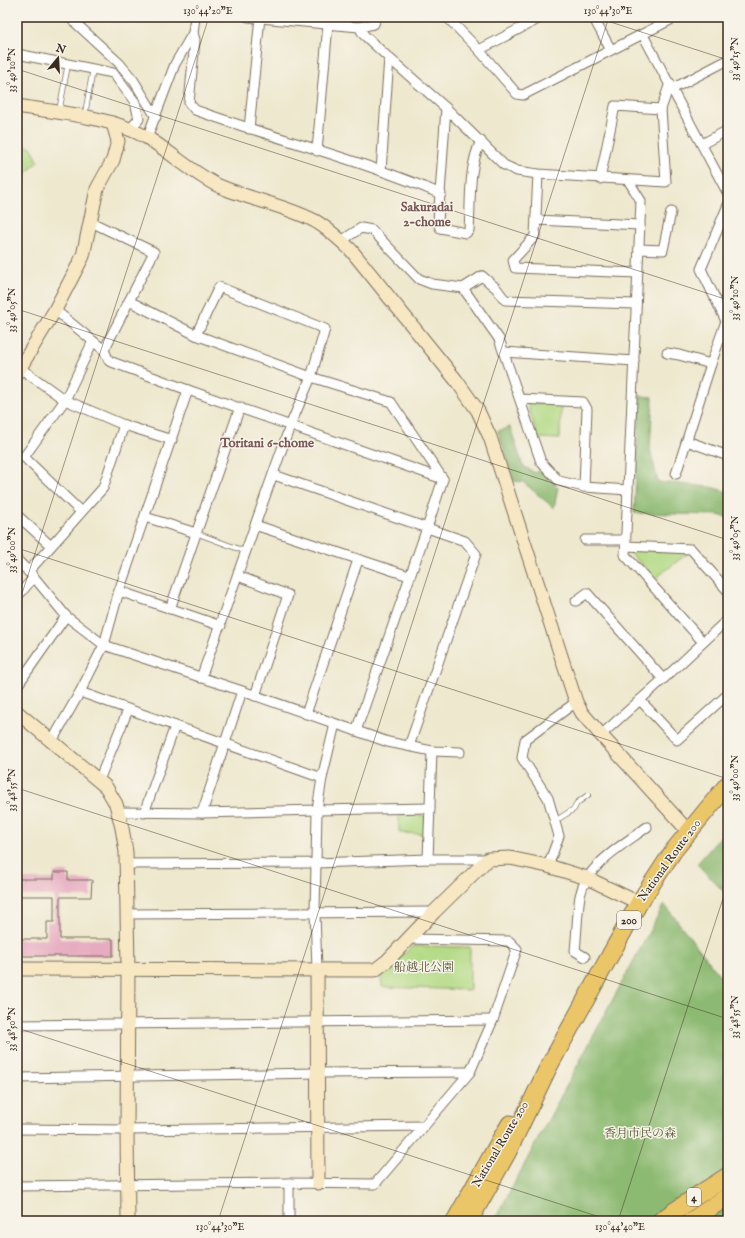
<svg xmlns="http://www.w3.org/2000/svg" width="745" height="1238" viewBox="0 0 745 1238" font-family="'IM FELL English','Noto Serif JP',serif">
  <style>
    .green { fill: #b2da84; stroke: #768251 }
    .forest { fill: #8dba72; stroke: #647248 }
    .building { fill: #e7abc1 }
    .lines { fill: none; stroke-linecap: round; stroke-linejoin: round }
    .lane-casing { stroke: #7a6c5c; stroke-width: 6 }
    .street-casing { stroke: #7a6c5c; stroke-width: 11 }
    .secondary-casing { stroke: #7a6c5c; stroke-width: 15 }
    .highway-casing { stroke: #7a6c5c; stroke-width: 19 }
    .lane { stroke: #fff; stroke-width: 4.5 }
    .street { stroke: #fff; stroke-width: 9 }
    .secondary { stroke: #f7e8c3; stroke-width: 13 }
    .highway { stroke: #ebc669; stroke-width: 17 }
    .ticks { fill: none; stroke: #3b2a1e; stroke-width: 1; stroke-opacity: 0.45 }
    .labels { text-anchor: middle; stroke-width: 3; stroke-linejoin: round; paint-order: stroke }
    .shield { fill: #f7f3e8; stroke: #73665b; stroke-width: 1 }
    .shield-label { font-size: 11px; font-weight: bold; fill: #3b2a1e }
    .street-label { font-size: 12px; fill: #3b2a1e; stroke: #f7f3e8 }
    .park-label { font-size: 12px; fill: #595638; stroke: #f7f3e8 }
    .neighbourhood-label { font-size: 13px; font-weight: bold; fill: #775757; stroke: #f7f3e8 }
    .neatline { fill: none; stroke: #3b2a1e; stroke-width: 1.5 }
    .ticks-label { font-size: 10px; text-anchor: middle; fill: #3b2a1e }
  </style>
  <rect width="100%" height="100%" fill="#f7f3e8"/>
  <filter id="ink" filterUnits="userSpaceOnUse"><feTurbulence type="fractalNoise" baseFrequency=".025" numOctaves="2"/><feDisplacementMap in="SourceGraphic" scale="8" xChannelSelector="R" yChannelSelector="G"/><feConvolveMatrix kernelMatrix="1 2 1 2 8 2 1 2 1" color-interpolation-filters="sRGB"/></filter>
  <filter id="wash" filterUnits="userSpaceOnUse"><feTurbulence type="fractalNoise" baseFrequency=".012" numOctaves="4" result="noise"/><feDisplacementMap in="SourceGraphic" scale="16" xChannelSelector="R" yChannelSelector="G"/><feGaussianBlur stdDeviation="0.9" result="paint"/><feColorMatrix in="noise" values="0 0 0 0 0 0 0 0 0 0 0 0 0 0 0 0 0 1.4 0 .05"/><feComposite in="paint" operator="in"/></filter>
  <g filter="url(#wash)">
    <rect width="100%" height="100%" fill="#eee8ce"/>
    <g class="green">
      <path d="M17 143 32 148 38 161 26 174 17 198Z"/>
      <path d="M527 403 561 405 560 439 538 438Z"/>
      <path d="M632 550 689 552 656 578 632 555Z"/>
      <path d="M399 815H425V834L399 833Z"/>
      <path d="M413 946 470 947V990L382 987 381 975Z"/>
    </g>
    <g class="forest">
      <path d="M640 396 653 397 650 449 658 482 711 487 728 492V518L718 515 634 513Z"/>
      <path d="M510 427 523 466 535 473 539 469 558 487 554 508 523 482 514 481 498 431Z"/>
      <path d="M728 828V896L697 864Z"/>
      <path d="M664 904 728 986V1221H494Z"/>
    </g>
    <g id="blocks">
      <path class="building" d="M54 872H68V880H92L91 897H60V939H113V956H17V939H47V922H54V896H17V879H54Z"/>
    </g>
  </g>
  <g filter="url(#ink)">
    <use href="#blocks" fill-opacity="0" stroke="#7a6c5c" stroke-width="1"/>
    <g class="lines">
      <defs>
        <g id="lane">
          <path d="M17 67V71"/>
          <path d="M59 112 68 64"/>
          <path d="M85 114 93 69"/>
          <path d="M196 533 247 552"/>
          <path d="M555 821 574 809 577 803 588 795"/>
        </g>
        <g id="street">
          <path d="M69 17 119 63 134 81 156 117"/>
          <path d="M195 17 193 33 195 40 189 103 195 110C276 139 362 160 441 194"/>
          <path d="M248 17 359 27 364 35 389 58 446 108 504 165 517 171 538 174 666 182 661 109 670 83"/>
          <path d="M447 17 479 50 517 94 523 95 676 17"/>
          <path d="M593 17 611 50"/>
          <path d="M359 27 374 24 376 17"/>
          <path d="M643 35 728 194"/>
          <path d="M479 50 542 17"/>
          <path d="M17 54 113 73 135 102 139 119 130 129"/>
          <path d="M672 89 728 60"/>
          <path d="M446 108 438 222 440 228 466 233 469 230C471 201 468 167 481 141"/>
          <path d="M249 129 260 17"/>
          <path d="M147 138 175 64 193 33"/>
          <path d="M702 144 728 130"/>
          <path d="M317 151 328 24"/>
          <path d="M381 171 389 58"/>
          <path d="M538 174 535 236 513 260 515 268 637 273"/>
          <path d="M600 179 615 106 661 109"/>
          <path d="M628 180 641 201 625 555 703 642"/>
          <path d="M536 220 640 225"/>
          <path d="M91 222 154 252 104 350"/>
          <path d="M341 241 361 228 372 230 419 279 432 284 463 288 499 339 541 462 559 481 584 487 628 490"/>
          <path d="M639 249 663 250 671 212"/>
          <path d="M463 288 482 276 496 288 505 300 636 304"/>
          <path d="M129 301 196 335 311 377 391 402 443 479 427 528 356 731"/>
          <path d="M196 335 219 287 325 329 311 377 290 426 201 678"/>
          <path d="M504 352 634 361"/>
          <path d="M667 353 679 355 711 364"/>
          <path d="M20 368 65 400 124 425 172 440"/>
          <path d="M188 390 443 479"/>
          <path d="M520 399 583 402 587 409 584 487"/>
          <path d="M687 441 728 456"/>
          <path d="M676 474 711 364 726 321 701 269 728 205"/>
          <path d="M274 475 465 541 476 554 409 746"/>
          <path d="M81 512 24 457 65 400 93 341"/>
          <path d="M17 515 51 546"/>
          <path d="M145 517 196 533"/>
          <path d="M255 525 409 576"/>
          <path d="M585 540H626"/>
          <path d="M626 546 691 549 728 591"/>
          <path d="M17 560 34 577 66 616 104 645 242 691 388 742 432 751 460 752"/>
          <path d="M28 572 103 488 124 425"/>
          <path d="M238 576 288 595 255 696"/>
          <path d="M119 591 221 626"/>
          <path d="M17 597 34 577"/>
          <path d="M576 601 587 593 663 679"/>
          <path d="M170 609 240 407"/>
          <path d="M17 686 66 616"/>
          <path d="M80 692 322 778"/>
          <path d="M640 700 677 740 728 694"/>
          <path d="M306 714 358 560"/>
          <path d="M601 735 679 665 728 619"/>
          <path d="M52 741 80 692 104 645 119 591 188 390 109 361 104 350 55 310"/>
          <path d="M99 780 128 710"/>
          <path d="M118 812 202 813 317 810 430 808"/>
          <path d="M144 813 175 726"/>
          <path d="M202 813 242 691"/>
          <path d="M428 859 432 751"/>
          <path d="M126 864 316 863 428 859H488"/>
          <path d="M548 866 559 836 548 798 522 758 525 740 576 702"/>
          <path d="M127 914 434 912"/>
          <path d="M585 957 575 951C577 933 577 914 580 896 586 865 623 845 647 827"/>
          <path d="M317 969 315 914 317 810 322 778 335 724"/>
          <path d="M17 1025 493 1020"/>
          <path d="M17 1078 317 1073 470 1072"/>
          <path d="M17 1129 127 1130 424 1126"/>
          <path d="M289 1183V1221"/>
          <path d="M17 1186 289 1183 375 1184 470 1072 493 1020 517 949 509 941 409 939"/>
        </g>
        <g id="secondary">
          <path d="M17 106C59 113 109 116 146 137 171 152 192 173 219 186 249 199 283 205 313 220 327 227 339 239 351 250L456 380 478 411 490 437 576 702 582 713 601 735 688 831"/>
          <path d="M17 373 55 310 83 256 97 189 113 160 118 141 113 124"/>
          <path d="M17 712 106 787 116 804 122 828 126 852 128 970 127 1130 128 1221"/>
          <path d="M17 969 375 970 387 961 434 912 488 859 510 858 548 866 587 878 639 903"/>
          <path d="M317 969 318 1183"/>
        </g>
        <g id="highway">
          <path d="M455 1221 501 1139 510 1124"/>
          <path d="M469 1221 507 1153 548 1068 639 903 674 850 728 784"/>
          <path d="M660 1221 698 1195 728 1176"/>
          <path d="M691 1221 728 1196"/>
        </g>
      </defs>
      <use href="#lane" class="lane-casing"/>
      <use href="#street" class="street-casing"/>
      <use href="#secondary" class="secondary-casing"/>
      <use href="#highway" class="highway-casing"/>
      <use href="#lane" class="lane"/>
      <use href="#street" class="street"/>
      <use href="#secondary" class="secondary"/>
      <use href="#highway" class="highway"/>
    </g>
  </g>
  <path class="ticks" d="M595 17 728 60M17 69 728 300M17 309 728 540M17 548 728 779M17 609 209 17M17 788 728 1019M17 1028 612 1221M218 1221 609 17M618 1221 728 883"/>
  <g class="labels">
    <g class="shield">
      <rect x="617" y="911" width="24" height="18" rx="3"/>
      <rect x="687" y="1188" width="14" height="18" rx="3"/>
    </g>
    <g class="shield-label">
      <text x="629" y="924">200</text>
      <text x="694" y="1201">4</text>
    </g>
    <g class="street-label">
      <text transform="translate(669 860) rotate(-54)" y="4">National Route 200</text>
      <text transform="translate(500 1144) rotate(-59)" y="4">National Route 200</text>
    </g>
    <g class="park-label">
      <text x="424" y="971">船越北公園</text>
      <text x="640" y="1137">香月市民の森</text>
    </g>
    <g class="neighbourhood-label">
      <text x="427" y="211">Sakuradai<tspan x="427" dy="15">2-chome</tspan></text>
      <text x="267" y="447">Toritani 6-chome</text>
    </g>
  </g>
  <rect width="745" height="1238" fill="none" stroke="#f7f3e8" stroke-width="44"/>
  <g transform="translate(58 58) rotate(18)" stroke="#f7f3e8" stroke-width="3" paint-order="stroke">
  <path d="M0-3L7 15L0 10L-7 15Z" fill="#3b2a1e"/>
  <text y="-6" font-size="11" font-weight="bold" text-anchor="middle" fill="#3b2a1e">N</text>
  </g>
  <rect x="22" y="22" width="701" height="1194" class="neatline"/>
  <g class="ticks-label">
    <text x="208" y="14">130°44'20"E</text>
    <text x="608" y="14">130°44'30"E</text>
    <text transform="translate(734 59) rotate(-90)" y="4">33°49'15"N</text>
    <text transform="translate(11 70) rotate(-90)" y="4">33°49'10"N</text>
    <text transform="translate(734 298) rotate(-90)" y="4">33°49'10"N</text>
    <text transform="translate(11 310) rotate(-90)" y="4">33°49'05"N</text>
    <text transform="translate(734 538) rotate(-90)" y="4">33°49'05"N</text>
    <text transform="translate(11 550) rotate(-90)" y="4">33°49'00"N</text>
    <text transform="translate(734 778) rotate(-90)" y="4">33°49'00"N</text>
    <text transform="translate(11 790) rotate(-90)" y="4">33°48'55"N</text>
    <text transform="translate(734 1017) rotate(-90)" y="4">33°48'55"N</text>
    <text transform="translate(11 1029) rotate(-90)" y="4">33°48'50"N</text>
    <text x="220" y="1230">130°44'30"E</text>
    <text x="620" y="1230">130°44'40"E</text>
  </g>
</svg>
